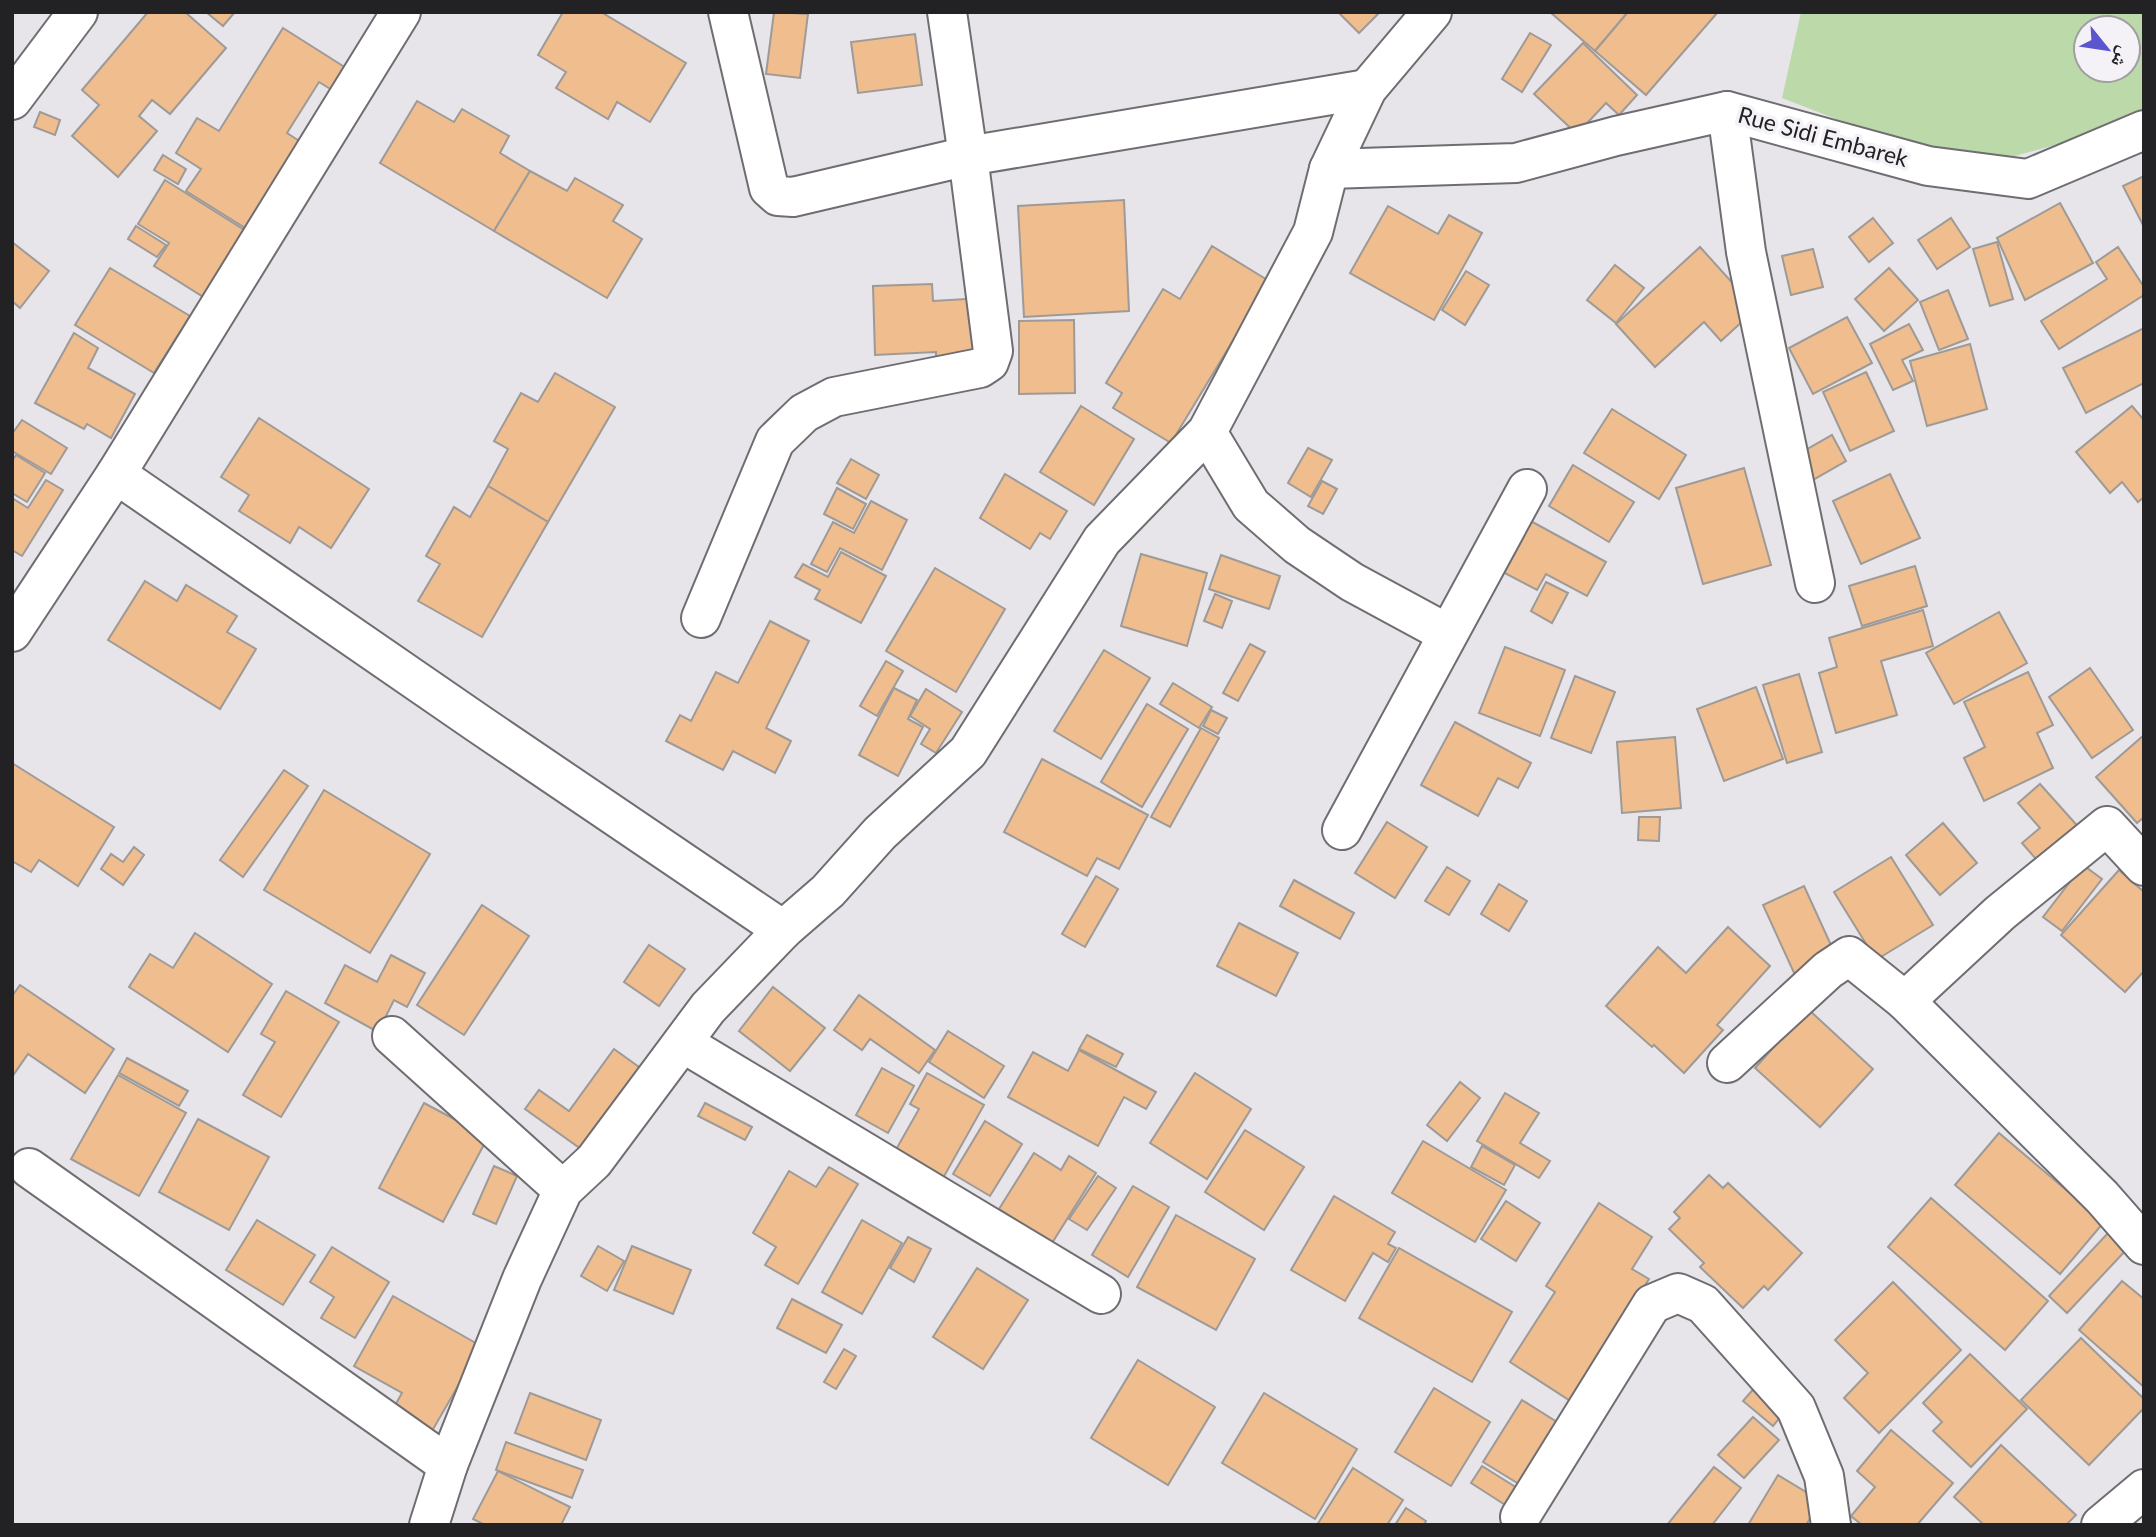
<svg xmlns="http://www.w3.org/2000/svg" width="2156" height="1537" viewBox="0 0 2156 1537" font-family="Lato,'Noto Naskh Arabic',sans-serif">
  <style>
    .green { fill: #bcd9a9; fill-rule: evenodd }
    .building { fill: #f0bd8e; stroke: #9e9a97; stroke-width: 2 }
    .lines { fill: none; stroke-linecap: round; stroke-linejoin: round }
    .street-casing { stroke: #6f6d71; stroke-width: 42 }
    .secondary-casing { stroke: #6f6d71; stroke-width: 42 }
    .street { stroke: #fff; stroke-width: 38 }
    .secondary { stroke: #fff; stroke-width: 38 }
    .labels { text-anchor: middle; stroke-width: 7; stroke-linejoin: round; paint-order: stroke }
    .street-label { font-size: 23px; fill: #222123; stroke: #f5f2f7 }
  </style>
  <rect width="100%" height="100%" fill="#e7e5ea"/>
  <path class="green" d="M1801 12H2144V114L2100 133 2011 157 1893 141 1782 98ZM2086 28H2128V70H2086Z"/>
  <g class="building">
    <path d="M148 12H185L226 48 170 114 152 100 139 116 157 131 118 177 72 136 99 105 82 90Z"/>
    <path d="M206 12H235L223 26Z"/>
    <path d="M563 12H601L686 63 650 122 617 102 608 119 556 88 566 72 538 55Z"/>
    <path d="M774 12 808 14 800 78 766 74Z"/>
    <path d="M1338 12H1380L1359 33Z"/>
    <path d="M1550 12H1628L1595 51Z"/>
    <path d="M1628 12H1718L1646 95 1595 51Z"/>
    <path d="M283 28 354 73 340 95 319 82 287 133 304 144 250 231 186 191 201 169 176 153 197 118 219 131Z"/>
    <path d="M1530 33 1551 45 1522 92 1502 79Z"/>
    <path d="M915 34 922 85 858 93 851 42Z"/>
    <path d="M1583 43 1637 95 1619 115 1606 103 1577 134 1534 94Z"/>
    <path d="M417 101 454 122 462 109 509 136 500 153 530 171 494 231 380 163Z"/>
    <path d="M40 112 60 120 55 135 34 127Z"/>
    <path d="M163 155 186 169 178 184 154 170Z"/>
    <path d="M530 171 567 191 575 178 623 205 613 221 642 239 607 298 494 231Z"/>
    <path d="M2144 176V227L2123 186Z"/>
    <path d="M165 180 246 231 205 298 154 266 169 243 138 224Z"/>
    <path d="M1124 200 1129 311 1024 317 1018 206Z"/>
    <path d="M2060 203 2093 263 2025 300 1997 238Z"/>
    <path d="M1388 206 1438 234 1449 215 1482 233 1434 320 1350 273Z"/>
    <path d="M1873 218 1893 243 1869 262 1849 237Z"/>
    <path d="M1951 218 1970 247 1937 269 1918 240Z"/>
    <path d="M136 226 166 245 157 257 128 239Z"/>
    <path d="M12 242 49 271 20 308 12 301Z"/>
    <path d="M1997 242 2013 299 1990 306 1973 249Z"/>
    <path d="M1212 246 1269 281 1171 443 1113 408 1122 393 1106 383 1163 289 1180 299Z"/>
    <path d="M1700 247 1756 309 1721 341 1704 322 1655 367 1616 324Z"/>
    <path d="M2118 247 2144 287V295L2059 349 2041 321 2107 279 2096 262Z"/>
    <path d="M1813 249 1823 287 1791 295 1782 256Z"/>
    <path d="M1615 265 1644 288 1616 323 1587 300Z"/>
    <path d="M110 268 190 316 154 373 75 325Z"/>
    <path d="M1889 268 1918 300 1884 331 1855 299Z"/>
    <path d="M1466 271 1489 285 1465 325 1442 310Z"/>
    <path d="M932 284 933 301 983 298 986 360 936 363V352L875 355 873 286Z"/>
    <path d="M1948 290 1968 339 1939 350 1920 302Z"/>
    <path d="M1847 317 1872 363 1813 394 1789 348Z"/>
    <path d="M1074 320 1075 393 1019 394V321Z"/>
    <path d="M1909 324 1923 350 1902 360 1913 381 1893 390 1870 344Z"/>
    <path d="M2144 328V383L2086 413 2063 368Z"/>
    <path d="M74 333 98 348 88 368 135 394 111 438 87 424 84 429 35 403Z"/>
    <path d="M1970 344 1987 409 1927 426 1910 361Z"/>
    <path d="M1866 372 1894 431 1850 451 1823 392Z"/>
    <path d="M555 373 615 407 548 522 488 486 508 449 494 441 521 393 538 402Z"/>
    <path d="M1081 406 1134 439 1094 505 1040 472Z"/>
    <path d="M2132 406 2144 420V497L2138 502 2122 482 2110 493 2076 452Z"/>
    <path d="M1612 409 1686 455 1659 499 1584 453Z"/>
    <path d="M259 418 369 489 331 548 299 527 290 543 239 511 249 495 221 477Z"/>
    <path d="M22 420 67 448 51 474 12 451V434Z"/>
    <path d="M1832 435 1846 461 1811 481 1797 455Z"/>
    <path d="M1308 448 1332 460 1311 497 1288 483Z"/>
    <path d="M16 455 45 473 27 502 12 493V461Z"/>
    <path d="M851 459 879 475 866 499 837 483Z"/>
    <path d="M1573 465 1634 502 1609 542 1549 506Z"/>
    <path d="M1744 468 1771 565 1703 584 1676 488Z"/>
    <path d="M1005 474 1067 511 1050 539 1040 533 1030 549 980 518Z"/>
    <path d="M1890 474 1920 538 1861 564 1833 501Z"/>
    <path d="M46 480 63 490 22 556 12 550V498L28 508Z"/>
    <path d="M1322 481 1337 489 1323 514 1308 506Z"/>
    <path d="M488 486 548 522 482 637 418 601 440 564 426 556 454 507 470 517Z"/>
    <path d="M837 488 866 504 853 529 824 514Z"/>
    <path d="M871 501 907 520 882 570 840 548 827 572 811 564 833 522 854 533Z"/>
    <path d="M1527 519 1606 562 1587 596 1546 574 1537 590 1499 570Z"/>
    <path d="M841 552 886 576 861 623 815 599 820 590 795 577 803 564 828 577Z"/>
    <path d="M1141 554 1207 573 1187 646 1121 626Z"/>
    <path d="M1221 555 1280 576 1269 609 1209 589Z"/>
    <path d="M1915 566 1927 606 1862 626 1849 586Z"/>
    <path d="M935 568 1005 609 956 692 886 651Z"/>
    <path d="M145 581 177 601 186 585 237 616 227 632 256 649 220 709 108 640Z"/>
    <path d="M1546 582 1568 593 1552 623 1531 611Z"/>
    <path d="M1215 594 1232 601 1222 628 1204 621Z"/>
    <path d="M1923 610 1933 646 1881 661 1897 715 1836 733 1819 673 1837 667 1829 638Z"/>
    <path d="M1999 612 2027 663 1954 704 1926 653Z"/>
    <path d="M770 621 809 641 766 728 791 741 775 773 733 751 723 770 666 741 680 715 691 721 716 672 738 683Z"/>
    <path d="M1250 644 1265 652 1238 701 1223 693Z"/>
    <path d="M1505 647 1565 670 1540 736 1479 713Z"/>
    <path d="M1104 650 1150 678 1101 759 1054 731Z"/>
    <path d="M886 661 903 671 877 716 860 706Z"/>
    <path d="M2090 668 2133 730 2092 758 2049 697Z"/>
    <path d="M2028 672 2053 725 2037 733 2053 768 1984 801 1964 758 1985 747 1964 702Z"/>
    <path d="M1799 674 1822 752 1787 763 1763 685Z"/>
    <path d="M1575 676 1615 692 1591 753 1551 738Z"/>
    <path d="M1173 683 1212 707 1199 728 1160 704Z"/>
    <path d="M1756 687 1783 759 1724 781 1697 709Z"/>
    <path d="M894 688 917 700 908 719 923 727 898 776 859 755Z"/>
    <path d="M926 689 962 712 936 753 921 744 930 729 910 716Z"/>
    <path d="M1147 704 1188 729 1142 807 1101 782Z"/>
    <path d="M1211 710 1227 718 1218 734 1203 726Z"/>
    <path d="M1455 722 1531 763 1518 788 1498 778 1478 816 1421 785Z"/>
    <path d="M1201 728 1219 738 1170 827 1151 817Z"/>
    <path d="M2144 735V817L2137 823 2096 777Z"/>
    <path d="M1675 737 1681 808 1622 813 1617 742Z"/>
    <path d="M1042 759 1148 815 1119 869 1097 858 1087 876 1004 832Z"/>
    <path d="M12 763 114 827 78 886 39 860 31 872 12 861Z"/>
    <path d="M284 770 308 786 243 877 220 860Z"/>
    <path d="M2040 784 2082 831 2042 866 2022 843 2040 828 2018 803Z"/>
    <path d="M324 790 430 854 370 953 264 890Z"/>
    <path d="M1639 817H1660L1659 841 1638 840Z"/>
    <path d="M1387 822 1427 847 1395 898 1355 873Z"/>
    <path d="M1943 823 1977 863 1940 895 1906 855Z"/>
    <path d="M134 847 144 855 123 885 101 869 111 854 123 862Z"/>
    <path d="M1891 857 1933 925 1876 960 1834 892Z"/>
    <path d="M2083 865 2102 879 2062 931 2043 917Z"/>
    <path d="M1447 867 1470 881 1449 915 1425 901Z"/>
    <path d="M2119 870 2144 892V971L2125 992 2061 935Z"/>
    <path d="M1096 876 1118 889 1085 947 1062 934Z"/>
    <path d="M1294 880 1354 913 1340 939 1280 906Z"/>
    <path d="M1499 884 1527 901 1509 931 1481 914Z"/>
    <path d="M1804 886 1836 956 1795 975 1763 905Z"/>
    <path d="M482 905 529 936 464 1035 417 1005Z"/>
    <path d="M1239 923 1298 953 1276 996 1217 966Z"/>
    <path d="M1728 927 1770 966 1717 1025 1723 1030 1684 1073 1654 1045 1652 1047 1606 1006 1658 947 1686 973Z"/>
    <path d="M195 933 272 984 228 1052 129 987 150 954 173 968Z"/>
    <path d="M649 945 685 969 659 1006 624 982Z"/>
    <path d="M391 955 425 973 407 1007 394 1000 378 1032 325 1003 345 965 377 982Z"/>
    <path d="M20 985 114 1049 85 1093 28 1054 12 1077V996Z"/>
    <path d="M773 987 825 1028 790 1071 739 1031Z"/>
    <path d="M286 991 339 1022 281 1117 243 1095 275 1042 261 1034Z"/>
    <path d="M859 995 935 1050 919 1073 870 1039 862 1050 834 1030Z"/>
    <path d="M1808 1009 1873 1069 1820 1127 1755 1068Z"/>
    <path d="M948 1031 1004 1066 984 1098 929 1062Z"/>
    <path d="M1087 1035 1123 1054 1116 1067 1079 1049Z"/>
    <path d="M614 1049 646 1072 588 1154 525 1109 539 1090 569 1111Z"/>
    <path d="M1079 1050 1156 1092 1146 1109 1124 1097 1098 1146 1008 1097 1033 1052 1068 1071Z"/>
    <path d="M127 1058 188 1091 179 1106 119 1073Z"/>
    <path d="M882 1068 914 1086 888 1133 856 1115Z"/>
    <path d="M927 1073 984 1105 942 1180 894 1153 919 1109 910 1104Z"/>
    <path d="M1195 1073 1251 1109 1207 1179 1150 1143Z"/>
    <path d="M118 1075 186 1113 139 1196 71 1159Z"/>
    <path d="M1460 1082 1480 1098 1447 1141 1427 1125Z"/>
    <path d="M1505 1093 1539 1113 1520 1143 1550 1161 1539 1178 1477 1141Z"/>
    <path d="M424 1103 488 1137 443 1222 379 1188Z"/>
    <path d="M705 1103 752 1127 745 1140 698 1116Z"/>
    <path d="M198 1119 269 1157 229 1230 159 1192Z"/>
    <path d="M985 1121 1022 1144 990 1196 953 1174Z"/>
    <path d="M1245 1130 1304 1167 1264 1230 1205 1192Z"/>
    <path d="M1999 1133 2104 1222 2060 1274 1955 1185Z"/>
    <path d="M1423 1141 1506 1190 1475 1242 1392 1193Z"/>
    <path d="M1482 1146 1515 1165 1504 1185 1471 1167Z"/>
    <path d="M1034 1153 1061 1170 1069 1156 1096 1173 1052 1243 999 1209Z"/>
    <path d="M494 1166 517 1176 496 1224 473 1214Z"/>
    <path d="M829 1167 858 1184 798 1284 765 1265 776 1247 753 1233 789 1171 816 1187Z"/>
    <path d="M1709 1175 1723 1188 1728 1183 1802 1253 1768 1290 1764 1286 1743 1308 1700 1267 1704 1263 1669 1229 1680 1218 1674 1212Z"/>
    <path d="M1098 1176 1116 1188 1087 1230 1069 1219Z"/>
    <path d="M1133 1186 1169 1207 1128 1277 1092 1255Z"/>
    <path d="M1334 1196 1395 1232 1388 1244 1396 1248 1388 1262 1373 1253 1345 1301 1291 1270Z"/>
    <path d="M1931 1198 2048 1301 2005 1350 1888 1247Z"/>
    <path d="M1506 1201 1540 1223 1516 1261 1481 1239Z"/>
    <path d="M1599 1203 1652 1237 1632 1269 1649 1279 1572 1402 1510 1362 1555 1292 1546 1286Z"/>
    <path d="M1176 1215 1255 1259 1216 1330 1137 1287Z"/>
    <path d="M257 1220 315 1255 283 1305 226 1270Z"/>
    <path d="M862 1220 902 1243 862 1314 822 1292Z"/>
    <path d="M2109 1232 2127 1249 2067 1313 2049 1296Z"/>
    <path d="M908 1237 931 1249 914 1282 890 1268Z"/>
    <path d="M598 1246 624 1261 607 1291 581 1276Z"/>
    <path d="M632 1246 691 1270 673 1314 614 1290Z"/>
    <path d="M332 1247 389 1282 355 1338 321 1318 334 1297 310 1282Z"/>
    <path d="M1399 1248 1512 1312 1472 1382 1359 1318Z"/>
    <path d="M977 1268 1028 1300 983 1369 933 1337Z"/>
    <path d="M2122 1281 2144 1299V1387L2079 1330Z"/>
    <path d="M1893 1282 1961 1350 1879 1433 1844 1398 1868 1373 1835 1340Z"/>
    <path d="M393 1296 481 1346 428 1438 389 1416 402 1393 354 1366Z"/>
    <path d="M792 1299 842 1325 826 1353 777 1328Z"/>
    <path d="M2081 1338 2144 1399V1408L2089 1465 2021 1400Z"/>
    <path d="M844 1349 856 1356 836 1389 824 1382Z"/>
    <path d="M1970 1354 2027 1409 1971 1467 1933 1431 1942 1422 1923 1403Z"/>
    <path d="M1138 1360 1215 1407 1168 1485 1091 1438Z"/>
    <path d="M1757 1385 1786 1410 1773 1426 1743 1401Z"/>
    <path d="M1434 1388 1490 1422 1451 1486 1395 1452Z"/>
    <path d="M530 1393 601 1420 586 1460 515 1433Z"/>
    <path d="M1264 1393 1357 1449 1315 1519 1222 1463Z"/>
    <path d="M1522 1400 1565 1427 1527 1489 1483 1462Z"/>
    <path d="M1753 1417 1779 1440 1744 1478 1718 1455Z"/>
    <path d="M1891 1430 1953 1483 1917 1525H1862L1851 1516 1875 1487 1857 1471Z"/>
    <path d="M506 1442 583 1470 572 1498 496 1470Z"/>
    <path d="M2001 1445 2076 1515 2066 1525H1984L1954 1497Z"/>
    <path d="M1482 1466 1522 1491 1510 1508 1471 1483Z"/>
    <path d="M1714 1467 1741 1488 1712 1525H1667Z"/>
    <path d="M1353 1468 1403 1500 1387 1525H1317Z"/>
    <path d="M498 1471 570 1507 561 1525H485L473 1519Z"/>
    <path d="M1778 1475 1821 1501 1806 1525H1748Z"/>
    <path d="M1406 1508 1426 1521 1424 1525H1395Z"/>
  </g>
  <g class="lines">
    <defs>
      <g id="street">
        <path d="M728 12 769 188 778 196 793 197 968 156 1367 89"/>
        <path d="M12 100 78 12"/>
        <path d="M1727 111 1746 252 1815 583"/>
        <path d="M1329 169 1516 163 1616 136 1727 111 1928 166 2028 179 2144 130"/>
        <path d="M1207 432 1251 505 1297 545 1352 582 1448 634"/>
        <path d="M116 474 479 724 783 930"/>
        <path d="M701 618 775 441 804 413 834 397 980 368 989 362 993 351 968 156 947 12"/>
        <path d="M1342 830 1527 489"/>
        <path d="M1905 1001 2000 913 2107 826 2144 866"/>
        <path d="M392 1036 563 1190"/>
        <path d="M683 1043 1101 1294"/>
        <path d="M1727 1063 1828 970 1849 956 1905 1001 2102 1197 2144 1245"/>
        <path d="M29 1168 448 1465"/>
        <path d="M1520 1517 1652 1304 1678 1293 1703 1304 1796 1408 1824 1476 1831 1525"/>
        <path d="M429 1525 448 1465 522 1279 563 1190 594 1161 708 1008 783 930 828 891 880 833 968 752 1102 540 1207 432 1313 232 1329 169 1367 89 1432 12"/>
        <path d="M2101 1525 2144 1489"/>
      </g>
      <path id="secondary" d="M12 632 116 474 401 12"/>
    </defs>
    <use href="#street" class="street-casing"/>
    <use href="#secondary" class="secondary-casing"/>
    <use href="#street" class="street"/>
    <use href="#secondary" class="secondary"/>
  </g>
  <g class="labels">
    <g class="street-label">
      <text transform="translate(1823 137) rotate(15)" y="8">Rue Sidi Embarek</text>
    </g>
  </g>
  <rect width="2156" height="1537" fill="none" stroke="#222123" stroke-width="28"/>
  <g transform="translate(2107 49) rotate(120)"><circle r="33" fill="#f5f2f7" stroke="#a19ea2" stroke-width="2"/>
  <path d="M0-5L12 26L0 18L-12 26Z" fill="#5b56ce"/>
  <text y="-10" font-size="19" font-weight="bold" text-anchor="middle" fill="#222123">ش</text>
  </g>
</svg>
